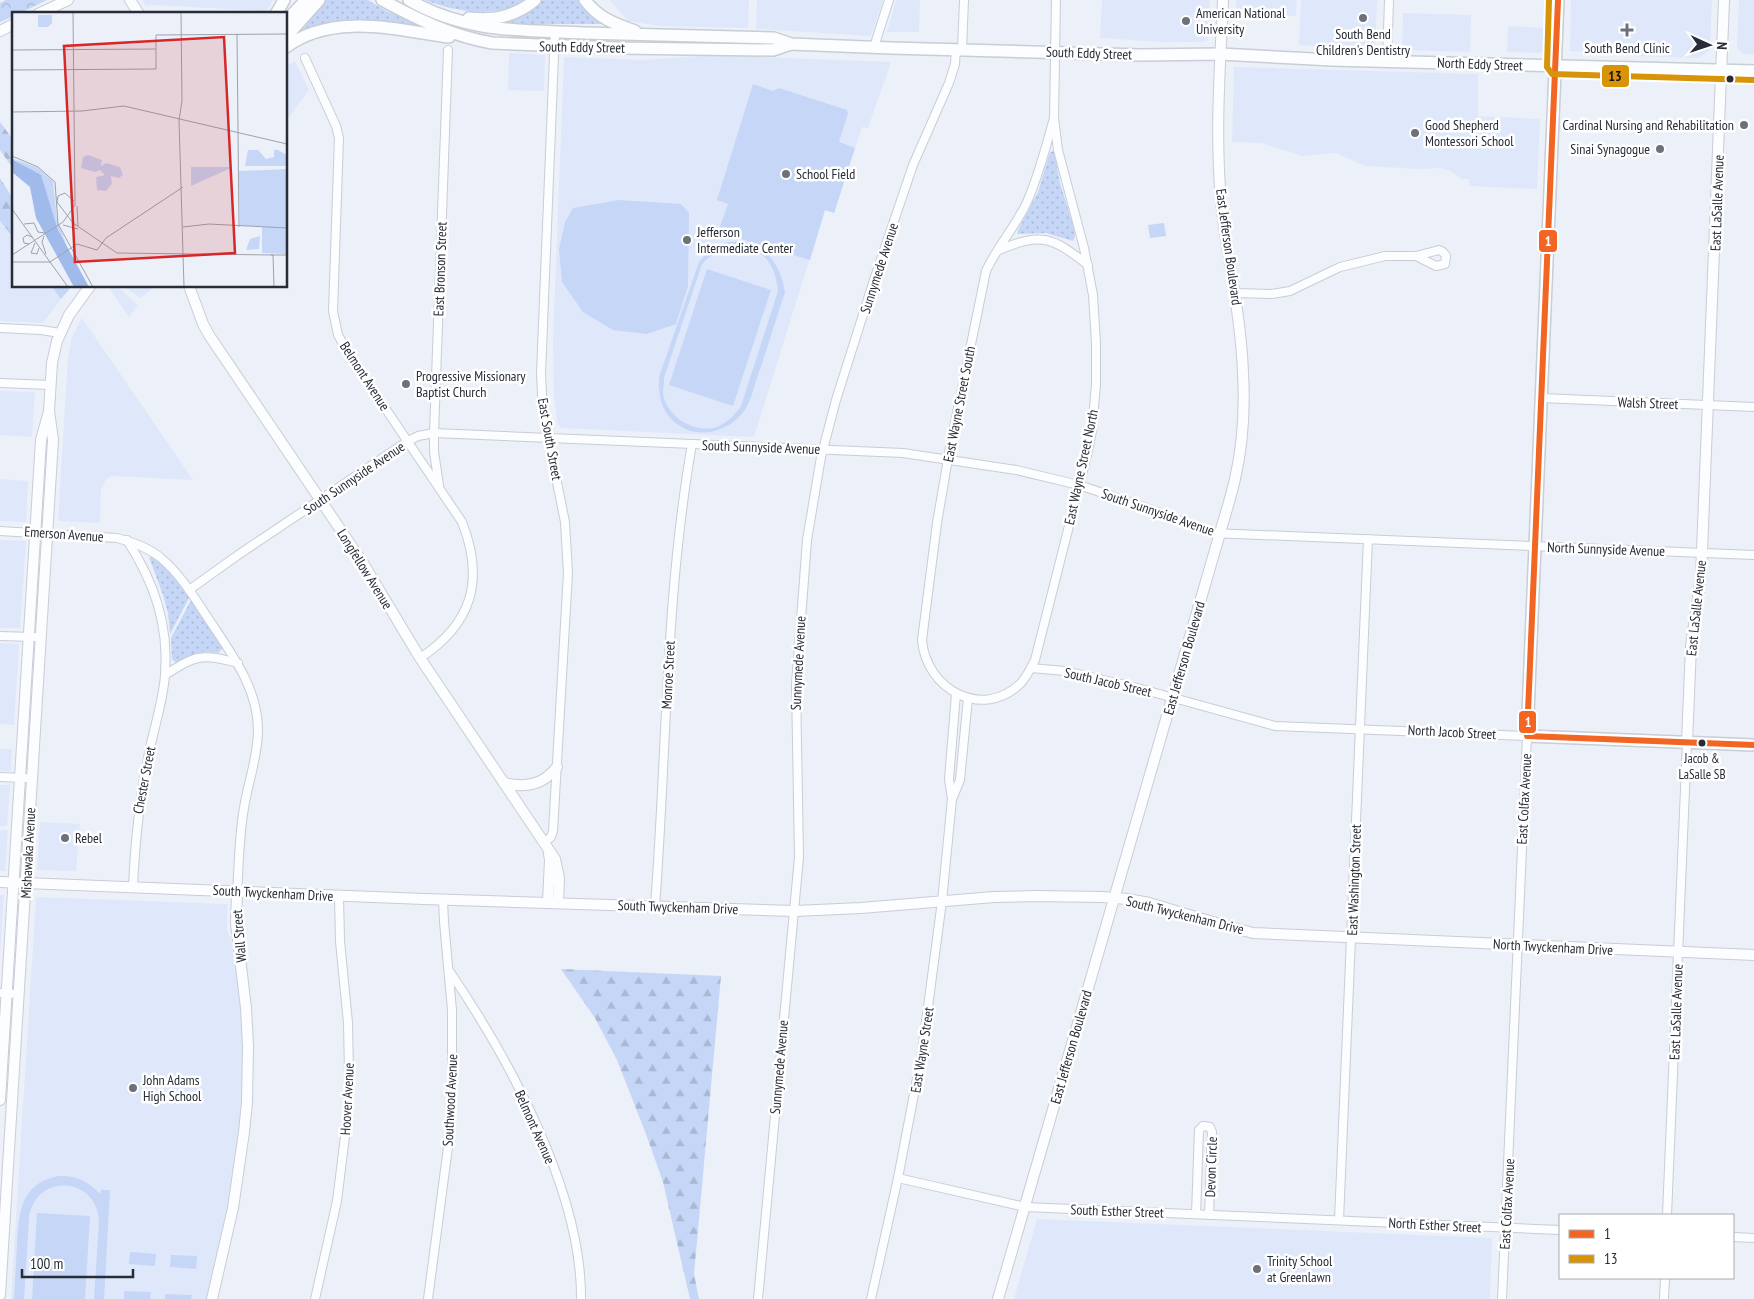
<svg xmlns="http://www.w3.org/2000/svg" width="1754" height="1299" viewBox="0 0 1754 1299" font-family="'PT Sans Narrow',sans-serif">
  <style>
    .built { fill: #dfe8fa }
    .grass { fill: url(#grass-dots) }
    .forest { fill: url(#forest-firs) }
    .park { fill: url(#park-crowns) }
    .garden { fill: #c5d6f6; fill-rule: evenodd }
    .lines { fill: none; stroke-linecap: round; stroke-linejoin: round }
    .street-casing { stroke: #c9cdd5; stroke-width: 10 }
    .secondary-casing { stroke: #c9cdd5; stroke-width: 12 }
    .primary-casing { stroke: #c9cdd5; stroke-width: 14 }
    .street { stroke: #fcfdfe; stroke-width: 8 }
    .secondary { stroke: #fcfdfe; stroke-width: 10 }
    .primary { stroke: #fcfdfe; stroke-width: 11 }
    .bus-1-casing { stroke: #fff; stroke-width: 10 }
    .bus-2-casing { stroke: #fff; stroke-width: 10 }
    .bus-1 { stroke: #f26522; stroke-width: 6 }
    .bus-2 { stroke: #d89408; stroke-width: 6 }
    .poi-dot { fill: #6c717a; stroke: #fff; stroke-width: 2 }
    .bus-dot { fill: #272c36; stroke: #fff; stroke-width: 2 }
    .labels { text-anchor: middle; stroke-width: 5; stroke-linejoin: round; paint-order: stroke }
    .bus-label { font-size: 13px; fill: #272c36; stroke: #fff }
    .poi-label { font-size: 14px; fill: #272c36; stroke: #fff; text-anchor: start }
    .street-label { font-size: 14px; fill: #272c36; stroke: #fff }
    .inset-road { fill: none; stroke: #9da2ab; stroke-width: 1 }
    .view { fill: #d62828; fill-opacity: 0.15; stroke: #d62828; stroke-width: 2.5 }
    .inset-edge { fill: none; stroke: #272c36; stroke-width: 2.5 }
    .line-badge { stroke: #fff; stroke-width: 2 }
    .badge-label { font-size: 14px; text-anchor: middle; font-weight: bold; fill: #fff }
    .pale-badge-label { font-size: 14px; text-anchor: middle; font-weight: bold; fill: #111 }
  </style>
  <defs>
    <pattern id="grass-dots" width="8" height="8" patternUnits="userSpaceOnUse" patternTransform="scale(1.25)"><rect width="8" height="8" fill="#c5d6f6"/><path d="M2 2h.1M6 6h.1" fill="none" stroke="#a9b8d4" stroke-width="1.8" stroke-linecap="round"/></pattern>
    <pattern id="forest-firs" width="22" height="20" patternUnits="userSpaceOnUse" patternTransform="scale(1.25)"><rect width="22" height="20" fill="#c5d6f6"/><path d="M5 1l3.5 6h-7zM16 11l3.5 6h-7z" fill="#a9b8d4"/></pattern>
    <pattern id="park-crowns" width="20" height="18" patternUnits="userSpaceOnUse" patternTransform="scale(1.25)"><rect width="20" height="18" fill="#c5d6f6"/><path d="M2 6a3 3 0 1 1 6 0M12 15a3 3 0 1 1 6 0" fill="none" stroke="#a9b8d4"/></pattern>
  </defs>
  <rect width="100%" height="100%" fill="#ecf0f9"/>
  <g class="built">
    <path d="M142 0H273L267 11 151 5 146 6Z"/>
    <path d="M610 0H749L748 28 660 26 628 21Z"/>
    <path d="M757 0H883L871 36 756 29Z"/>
    <path d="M896 0H920L919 32H887Z"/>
    <path d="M1102 0H1210L1208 40 1202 42H1162L1100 38Z"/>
    <path d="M1236 0H1297L1296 16 1236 14Z"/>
    <path d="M1301 0H1377L1375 49 1299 45Z"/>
    <path d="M1571 0H1712L1710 49 1704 55 1697 58 1633 56 1605 53 1570 51Z"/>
    <path d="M1739 0H1754V55L1743 54 1737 48Z"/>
    <path d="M1403 13 1471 15 1470 52 1402 50Z"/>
    <path d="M1508 26 1544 28 1543 51 1540 53 1507 52Z"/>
    <path d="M509 53 545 55 544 91 508 90Z"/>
    <path d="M710 55 891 62 868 128 862 127 834 213 825 210 754 437 561 428 557 422 554 394 553 339 564 57 645 60Z"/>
    <path d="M295 61 309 90 286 121V66Z"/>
    <path d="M1234 67 1478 74V116L1540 119 1537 189 1469 186V179H1461L1451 171 1440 168 1420 169 1365 166 1336 153 1302 156 1261 143 1232 142Z"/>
    <path d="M0 221 14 238V286H51L61 299 43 323 0 321Z"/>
    <path d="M112 286H117L138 305 129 317 110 289Z"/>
    <path d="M123 286H156L140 298Z"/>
    <path d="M82 318 193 480 112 476 106 479 101 489 100 523 58 521 68 357 72 337Z"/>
    <path d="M0 391 35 392 32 437 0 435Z"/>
    <path d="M0 479 28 481 26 522 0 521Z"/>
    <path d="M0 540 26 541 20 628H0Z"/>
    <path d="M0 643 19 644 14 725 0 724Z"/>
    <path d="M0 749H12L11 771H0Z"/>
    <path d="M0 785H10L7 826H0Z"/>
    <path d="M40 822 80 824 76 871 37 870Z"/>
    <path d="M0 830H8L5 871H0Z"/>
    <path d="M0 895H4L0 955Z"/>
    <path d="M36 897 227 904V930L236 952 242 1012 244 1071 241 1129 228 1211 208 1299H11Z"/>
    <path d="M1037 1219 1492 1238 1490 1299H1014Z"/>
  </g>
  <g class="grass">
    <path d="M325 0H368L386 11 418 24V28C375 24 341 16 300 33Z"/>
    <path d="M425 0H526C496 19 457 12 425 0Z"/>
    <path d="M543 0H582L606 24H505V21L529 12Z"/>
    <path d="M1054 151 1060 183 1074 228 1075 236 1073 241 1046 233 1017 234 1018 230 1038 192 1050 152Z"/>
    <path d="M149 557H152C168 567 179 582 189 598L170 634 168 613 163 595Z"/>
    <path d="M191 600 222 646V649L218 653C196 649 194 657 176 663L172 659 171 638Z"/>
  </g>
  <g class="forest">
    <path d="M0 122 14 141V170L0 150Z"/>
    <path d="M0 178 14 200V238L0 221Z"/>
    <path d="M51 286H70L71 287 61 299Z"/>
    <path d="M561 969 721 976 694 1274 699 1299H690L663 1182 646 1134 617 1060 595 1018Z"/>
  </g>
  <path class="park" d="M6 0H47L18 14H14V16L0 22V3Z"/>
  <g class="garden">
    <path d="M753 84 773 91 779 88 847 110 848 113 839 142 855 148 834 213 825 210 810 260 718 232 728 204 717 200Z"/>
    <path d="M619 200 681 204 689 213 688 286 676 324 647 334 613 330 583 312 562 282 559 249 565 222 573 208Z"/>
    <path d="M1164 223 1166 236 1150 238 1148 225Z"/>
    <path d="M741 241C769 249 780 264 785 292 776 319 768 346 759 372 755 383 752 398 746 408 733 430 701 440 680 426 662 414 658 398 659 377L699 262C713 244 719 243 741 241ZM733 247C763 247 775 262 778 291L741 406C735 415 725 425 714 428 691 432 667 416 663 394 663 389 664 383 664 378L702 264C711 254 720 250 733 247Z"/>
    <path d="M707 269 771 290 733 406 669 385Z"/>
    <path d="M58 1176C76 1175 88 1181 100 1194L101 1190H110L104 1299H94L99 1222C98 1176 35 1172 29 1218L24 1299H14C15 1281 16 1263 17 1245 19 1212 20 1184 58 1176Z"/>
    <path d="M37 1213 90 1216 85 1299H32Z"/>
    <path d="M130 1252 156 1254 155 1266 129 1264Z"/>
    <path d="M171 1255 197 1256 196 1269 170 1267Z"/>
    <path d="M124 1291 151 1292 150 1299H124Z"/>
    <path d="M165 1294 192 1295 191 1299H165Z"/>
  </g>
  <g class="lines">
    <defs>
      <g id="street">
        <path d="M874 47 889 0"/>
        <path d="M962 49 964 0"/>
        <path d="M305 58 336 126 339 138 333 311 338 335 350 356 462 522C485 580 472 624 420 658"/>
        <path d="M1387 61 1389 0"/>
        <path d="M1054 118C1046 146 1039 175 1027 202 1016 226 997 247 986 271L950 447 937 523 922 640C926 689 982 721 1021 683 1027 676 1031 668 1035 660L1087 455 1092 431 1096 384V343L1093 295 1084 248 1058 150 1054 118 1056 0"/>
        <path d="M999 250C1042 232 1052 237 1088 265"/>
        <path d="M1235 293 1272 294 1290 291 1340 267 1385 256H1416L1439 250 1443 252 1446 256 1445 264 1436 266 1416 256"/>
        <path d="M0 328 41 330 60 333"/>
        <path d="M0 383 51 385"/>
        <path d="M1541 398 1754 407"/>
        <path d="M439 485 434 452V433L448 50"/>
        <path d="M0 531 117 538C133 542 149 548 161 558 181 575 194 597 208 618 230 652 258 687 258 730 258 757 248 782 244 808 239 836 239 864 237 892"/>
        <path d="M127 540C154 582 169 624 165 675"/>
        <path d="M189 590 238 555 408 441 418 436 434 433 903 453 1016 470 1079 485 1141 506 1212 533 1754 555"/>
        <path d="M0 636 34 637"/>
        <path d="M1031 668 1065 671 1134 687 1275 726 1527 736 1502 1299"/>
        <path d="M0 777 25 778"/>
        <path d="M953 797 960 780 968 698"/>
        <path d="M544 843 551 837 553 831 568 573 565 522 548 438 542 395 541 373 555 31"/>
        <path d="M133 887C135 843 139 801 148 758 153 730 163 703 165 675 196 655 202 653 238 663"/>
        <path d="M655 906C667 752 665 597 692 444"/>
        <path d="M450 972C509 1059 582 1192 581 1299"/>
        <path d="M0 993 19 994"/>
        <path d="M898 1178 1025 1207 1560 1230"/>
        <path d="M1196 1214 1199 1130 1203 1126 1210 1127 1212 1132 1209 1215"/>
        <path d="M1667 1215 1687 742"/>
        <path d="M1339 1220 1368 539"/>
        <path d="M1733 1237 1754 1238"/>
        <path d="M315 1299 337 1201 347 1120 349 1074 348 1023 340 941 339 896"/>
        <path d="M428 1299 448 1147 452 1080V1010L444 922 443 900"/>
        <path d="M758 1299 799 857 796 685 807 540 821 457 836 400 874 280 913 165 949 83 955 64 956 49"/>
        <path d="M871 1299 898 1178 922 1052 942 901 952 799 949 779 956 694"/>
        <path d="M1664 1299 1665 1278"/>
      </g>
      <g id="secondary">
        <path d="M130 0 139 14"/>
        <path d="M38 14 68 0"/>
        <path d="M0 31 14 24"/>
        <path d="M189 286 203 324 209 335 363 563 420 658 555 859 559 878 558 903"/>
        <path d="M1687 742 1691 646 1701 576 1724 0"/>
        <path d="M504 783C526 788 543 785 557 767"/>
        <path d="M0 882 424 899 795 911 861 908 994 897 1036 896 1102 897 1128 899 1149 903 1226 926 1253 933 1754 955"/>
        <path d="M548 902 550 860 549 854"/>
        <path d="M0 1100 41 440 49 411 52 363 57 341 69 315 90 286"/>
        <path d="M0 1295 53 440 49 411"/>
        <path d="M212 1299 233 1208 244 1132 247 1102 248 1046 246 1008 236 924 237 892"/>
        <path d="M998 1299 1220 533C1225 515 1231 497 1235 479 1243 444 1245 408 1243 373 1241 315 1227 258 1221 201 1215 134 1220 67 1223 0"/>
      </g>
      <g id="primary">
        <path d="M382 0C417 19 452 36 492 43L619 48 773 50 791 44"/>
        <path d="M409 0C466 33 521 30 584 33 647 35 711 36 774 38L791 44 891 48 1140 55 1220 54 1332 60 1754 71"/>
        <path d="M585 0C598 18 615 24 635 31"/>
        <path d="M1558 0 1527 736 1754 745"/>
        <path d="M276 14 284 0"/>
        <path d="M469 18C493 21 516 16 535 0"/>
        <path d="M286 21 306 0"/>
        <path d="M286 37 319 0"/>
        <path d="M286 47C333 12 397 30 449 37"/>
      </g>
    </defs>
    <use href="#street" class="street-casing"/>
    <use href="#secondary" class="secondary-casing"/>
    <use href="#primary" class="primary-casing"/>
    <use href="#street" class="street"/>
    <use href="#secondary" class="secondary"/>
    <use href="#primary" class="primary"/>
    <defs>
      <path id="bus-1" d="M1558 0 1527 736 1754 745"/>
      <path id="bus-2" d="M1549 0 1547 67 1552 74 1754 80"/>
    </defs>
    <use href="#bus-1" class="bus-1-casing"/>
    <use href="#bus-2" class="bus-2-casing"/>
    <use href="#bus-1" class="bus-1"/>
    <use href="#bus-2" class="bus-2"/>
  </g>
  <g class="poi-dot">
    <circle cx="1363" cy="18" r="5"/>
    <circle cx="1186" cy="21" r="5"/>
    <path d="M1624.5 22.5h5v5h5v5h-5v5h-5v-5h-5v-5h5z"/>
    <circle cx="1744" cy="125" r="5"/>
    <circle cx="1415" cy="133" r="5"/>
    <circle cx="1660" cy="149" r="5"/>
    <circle cx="786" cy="174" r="5"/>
    <circle cx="687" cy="240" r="5"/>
    <circle cx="406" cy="384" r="5"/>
    <circle cx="65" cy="838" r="5"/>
    <circle cx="133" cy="1088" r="5"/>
    <circle cx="1257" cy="1269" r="5"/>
  </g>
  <g class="bus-dot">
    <circle cx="1730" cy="79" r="4.5"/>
    <circle cx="1702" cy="743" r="4.5"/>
  </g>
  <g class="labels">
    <g class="bus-label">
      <text x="1702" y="763">Jacob &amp;<tspan x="1702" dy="16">LaSalle SB</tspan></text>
    </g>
    <g class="poi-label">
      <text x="1196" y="18">American National<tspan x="1196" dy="16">University</tspan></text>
      <text x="1363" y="39" text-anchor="middle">South Bend<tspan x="1363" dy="16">Children's Dentistry</tspan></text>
      <text x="1627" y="53" text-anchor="middle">South Bend Clinic</text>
      <text x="1425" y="130">Good Shepherd<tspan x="1425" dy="16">Montessori School</tspan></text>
      <text x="1734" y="130" text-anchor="end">Cardinal Nursing and Rehabilitation</text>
      <text x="1650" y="154" text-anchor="end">Sinai Synagogue</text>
      <text x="796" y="179">School Field</text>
      <text x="697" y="237">Jefferson<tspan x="697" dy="16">Intermediate Center</tspan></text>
      <text x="416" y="381">Progressive Missionary<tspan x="416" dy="16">Baptist Church</tspan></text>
      <text x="75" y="843">Rebel</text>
      <text x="143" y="1085">John Adams<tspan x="143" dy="16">High School</tspan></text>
      <text x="1267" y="1266">Trinity School<tspan x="1267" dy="16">at Greenlawn</tspan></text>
    </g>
    <g class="street-label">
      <text transform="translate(582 47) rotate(1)" y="5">South Eddy Street</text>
      <text transform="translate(1089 53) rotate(2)" y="5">South Eddy Street</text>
      <text transform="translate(1480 64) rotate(2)" y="5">North Eddy Street</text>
      <text transform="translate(1717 203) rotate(-88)" y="5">East LaSalle Avenue</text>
      <text transform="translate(1229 247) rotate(82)" y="5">East Jefferson Boulevard</text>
      <text transform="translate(879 268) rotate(-72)" y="5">Sunnymede Avenue</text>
      <text transform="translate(440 269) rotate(-88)" y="5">East Bronson Street</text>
      <text transform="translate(365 376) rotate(57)" y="5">Belmont Avenue</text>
      <text transform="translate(1648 403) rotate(2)" y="5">Walsh Street</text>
      <text transform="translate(959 404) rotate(-79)" y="5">East Wayne Street South</text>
      <text transform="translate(550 439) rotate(80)" y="5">East South Street</text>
      <text transform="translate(761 447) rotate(2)" y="5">South Sunnyside Avenue</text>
      <text transform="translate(1081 467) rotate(-78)" y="5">East Wayne Street North</text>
      <text transform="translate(354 478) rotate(-34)" y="5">South Sunnyside Avenue</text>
      <text transform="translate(1158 512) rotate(19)" y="5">South Sunnyside Avenue</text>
      <text transform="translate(64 534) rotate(4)" y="5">Emerson Avenue</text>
      <text transform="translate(1606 549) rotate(2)" y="5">North Sunnyside Avenue</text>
      <text transform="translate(365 569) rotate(58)" y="5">Longfellow Avenue</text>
      <text transform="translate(1696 608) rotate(-84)" y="5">East LaSalle Avenue</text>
      <text transform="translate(1184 658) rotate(-74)" y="5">East Jefferson Boulevard</text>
      <text transform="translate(798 663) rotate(-87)" y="5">Sunnymede Avenue</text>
      <text transform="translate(668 675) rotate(-87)" y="5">Monroe Street</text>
      <text transform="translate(1108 682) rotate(13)" y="5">South Jacob Street</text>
      <text transform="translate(1452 732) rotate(3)" y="5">North Jacob Street</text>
      <text transform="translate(144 780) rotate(-79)" y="5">Chester Street</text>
      <text transform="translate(1524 799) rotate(-87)" y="5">East Colfax Avenue</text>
      <text transform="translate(28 853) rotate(-87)" y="5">Mishawaka Avenue</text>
      <text transform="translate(1354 880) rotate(-88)" y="5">East Washington Street</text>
      <text transform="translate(273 893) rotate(3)" y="5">South Twyckenham Drive</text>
      <text transform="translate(678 907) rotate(2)" y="5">South Twyckenham Drive</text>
      <text transform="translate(1185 915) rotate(14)" y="5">South Twyckenham Drive</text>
      <text transform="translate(239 936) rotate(-95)" y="5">Wall Street</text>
      <text transform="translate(1553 947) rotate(3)" y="5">North Twyckenham Drive</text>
      <text transform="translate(1676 1012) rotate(-88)" y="5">East LaSalle Avenue</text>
      <text transform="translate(1071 1047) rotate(-74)" y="5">East Jefferson Boulevard</text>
      <text transform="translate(922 1050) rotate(-81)" y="5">East Wayne Street</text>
      <text transform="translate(779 1067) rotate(-85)" y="5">Sunnymede Avenue</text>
      <text transform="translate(347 1099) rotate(-87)" y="5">Hoover Avenue</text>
      <text transform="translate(450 1100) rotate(-87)" y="5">Southwood Avenue</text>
      <text transform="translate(535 1127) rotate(66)" y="5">Belmont Avenue</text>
      <text transform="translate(1211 1167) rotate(-88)" y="5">Devon Circle</text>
      <text transform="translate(1507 1204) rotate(-87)" y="5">East Colfax Avenue</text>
      <text transform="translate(1117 1211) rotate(2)" y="5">South Esther Street</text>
      <text transform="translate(1435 1225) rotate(3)" y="5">North Esther Street</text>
    </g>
  </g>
  <g transform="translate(12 12)">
    <rect width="275" height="275" fill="#ecf0f9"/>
    <path d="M26 3H40V11L36 15H26Z" fill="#c5d6f6"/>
    <path d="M236 138H246L254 147 262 145V138H266L275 143V154H233ZM179 155H219V156L179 174Z" fill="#c5d6f6"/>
    <path d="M0 146 26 156 41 169 45 208 56 237 46 218 29 164ZM275 157V242L250 241V214H228L227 159Z" fill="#c5d6f6"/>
    <path d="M76 143 90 148 89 154 94 151 108 155 111 163 107 166 99 164 100 172 94 179 85 178 84 165 93 163 88 158 83 160 69 156 71 145ZM248 224 247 237 234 238 238 227Z" fill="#c5d6f6"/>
    <path d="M0 147 29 163 46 218 77 275H62L24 206 18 175 0 160Z" fill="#a0baec"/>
    <path class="inset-road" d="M169 0 170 89 167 108 172 275M225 22 227 215M0 38 144 37M0 58 144 57V23L275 22M0 100 70 99 112 94 275 132M0 144 26 155 43 170 46 212 81 275M62 189 53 181 46 184 45 190 61 211 105 241 261 243M65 194 66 214M0 197 56 275M12 212 22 211 26 220 33 221M51 213 66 217M171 215 197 212 275 216M32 224 30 230 34 242M23 231 19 241 25 242 27 236M17 232 12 231 11 226 15 223 20 225M0 243 51 210 63 193 61 0M259 243H275M261 243 262 275M0 250H38M38 250 65 232 85 238 94 226 171 175"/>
    <path class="view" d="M212 25 223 241 63 250 52 34Z"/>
    <rect width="275" height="275" class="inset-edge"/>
  </g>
  <g class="line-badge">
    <rect x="1601" y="64" width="29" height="24" rx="5" fill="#d89408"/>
    <rect x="1538" y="229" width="20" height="24" rx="5" fill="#f26522"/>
    <rect x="1518" y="710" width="19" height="24" rx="5" fill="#f26522"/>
  </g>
  <g class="badge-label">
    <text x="1548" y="246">1</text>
    <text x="1528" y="727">1</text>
  </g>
  <g class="pale-badge-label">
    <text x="1615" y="81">13</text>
  </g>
  <rect x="1559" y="1214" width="175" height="65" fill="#ffffff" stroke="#a9abaf"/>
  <rect x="1569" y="1230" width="25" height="8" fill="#f26522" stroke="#a9abaf"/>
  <text x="1604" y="1239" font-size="15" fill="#272c36">1</text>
  <rect x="1569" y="1255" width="25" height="8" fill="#d89408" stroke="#a9abaf"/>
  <text x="1604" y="1264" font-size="15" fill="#272c36">13</text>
  <g transform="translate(1709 45) rotate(93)" stroke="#ffffff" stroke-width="4" paint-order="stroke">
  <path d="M0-4L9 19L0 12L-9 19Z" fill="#272c36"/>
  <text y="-8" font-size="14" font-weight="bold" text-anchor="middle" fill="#272c36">N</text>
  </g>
  <path d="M22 1269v8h111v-8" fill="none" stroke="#272c36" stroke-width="2.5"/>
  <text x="30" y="1269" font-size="15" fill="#272c36" stroke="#ffffff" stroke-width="4" paint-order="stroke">100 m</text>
</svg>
